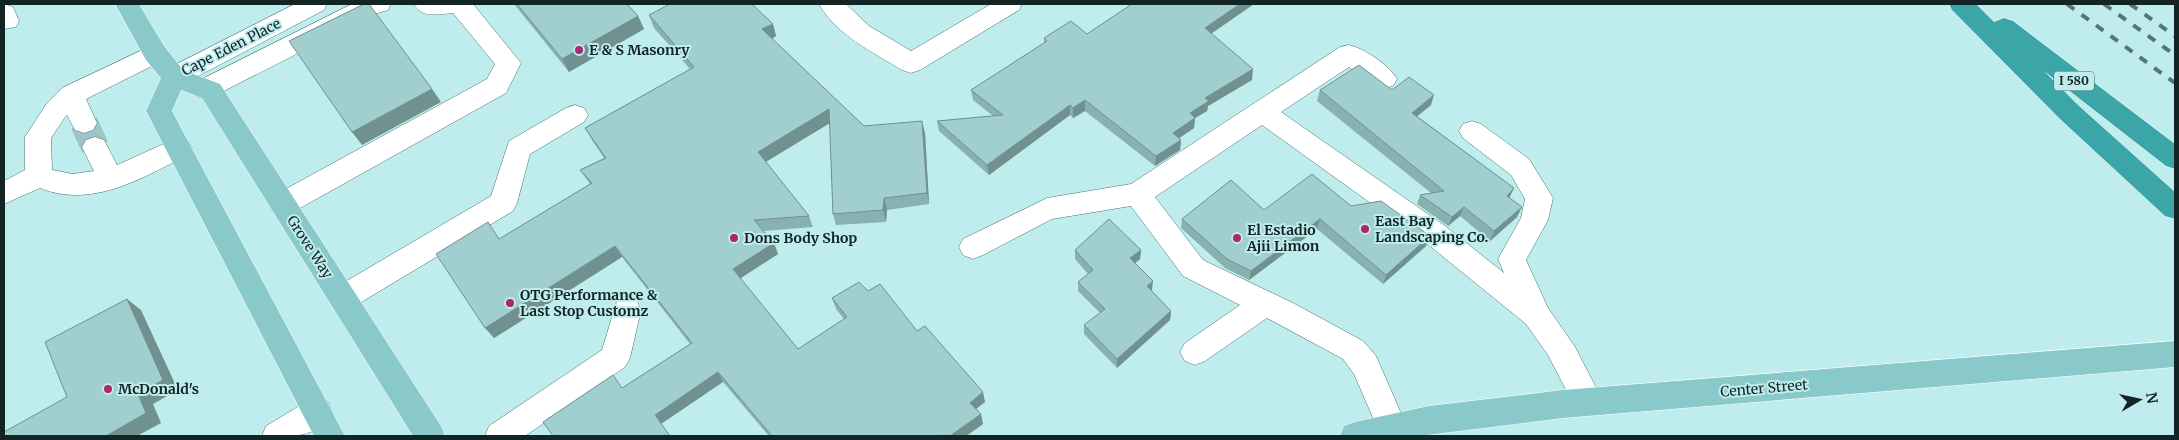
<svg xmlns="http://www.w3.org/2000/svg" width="2179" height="440" viewBox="0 0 2179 440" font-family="Merriweather,serif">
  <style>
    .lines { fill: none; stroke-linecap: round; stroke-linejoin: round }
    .minor-tunnel { stroke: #9dc5c5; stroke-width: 28; stroke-dasharray: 28 14; stroke-linecap: butt }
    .minor-casing { stroke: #487272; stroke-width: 1 }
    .major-casing { stroke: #fff; stroke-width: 1 }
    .highway-casing { stroke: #fff; stroke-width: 1 }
    .minor { fill: #fff; fill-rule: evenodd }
    .major { fill: #8ac9ca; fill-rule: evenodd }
    .highway { fill: #3ca5a7; fill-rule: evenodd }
    .rail { stroke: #587576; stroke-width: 4; stroke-dasharray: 9 9; stroke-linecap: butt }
    .wall { fill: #8ab1b1 }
    .shaded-wall { fill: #719090 }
    .building { fill: #a1cece; stroke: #719090 }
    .poi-dot { fill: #ab266e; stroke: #bfeded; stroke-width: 2 }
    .labels { text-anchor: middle; stroke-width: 4; stroke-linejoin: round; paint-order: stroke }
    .shield { fill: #bfeded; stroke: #476061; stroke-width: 1 }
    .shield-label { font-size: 12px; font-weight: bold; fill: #132425 }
    .street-label { font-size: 14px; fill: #132425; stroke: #bfeded }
    .poi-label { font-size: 14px; font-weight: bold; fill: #132425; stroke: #bfeded; text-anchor: start }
  </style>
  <rect width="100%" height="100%" fill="#bfeded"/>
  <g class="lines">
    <path class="minor-tunnel" d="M84 123 95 147"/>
    <defs>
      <g id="minor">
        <path d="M4 4 13 7 19 21 16 27 4 29Z"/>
        <path d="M295 4H327L324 10 183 84 174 87 165 84 161 77 165 70Z"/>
        <path d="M352 4H391L388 10 375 14 214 96 205 99 196 96 192 89 196 82Z"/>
        <path d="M414 4H473L521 63 506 93 293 212 283 215 273 212 269 204 273 196 487 79 495 64 453 13C438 14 422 19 414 4Z"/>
        <path d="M819 4H846L869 26 911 51 991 4H1022L1019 10 920 70 911 73 902 70C873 52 836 35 819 4Z"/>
        <path d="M155 44 164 46 167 53 164 60 86 99 97 123 93 130 84 133 75 130 67 115 65 117 51 138 52 170 73 174 94 171 82 147 86 140 95 137 104 140 117 165 179 137 188 141 192 148 188 155C142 178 92 209 40 188L4 204V181L25 170V137L47 103 62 88Z"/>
        <path d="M1349 45C1365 49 1389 65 1397 79L1393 86C1375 91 1362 77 1349 67L1281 112 1445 226 1504 273 1498 259 1521 218 1525 199 1511 175 1463 138 1459 131 1463 124 1472 121 1481 124 1529 159 1553 198 1548 220 1526 260 1548 308 1575 347 1603 401 1599 411 1588 415 1577 411 1548 355 1526 324 1425 242 1262 125 1155 197 1203 260 1293 303 1363 341 1376 356 1407 427 1403 436H1381L1354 374 1343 359 1267 318 1205 361 1195 365 1185 361 1180 352 1185 343 1240 305 1183 276 1131 206 1052 219 983 255 973 259 963 255 959 247 963 239 1047 198 1131 184 1340 47Z"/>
        <path d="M575 105 584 108 588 115 584 122 530 154 517 203 513 211 353 307 343 310 333 307 329 298 333 289 491 196 509 141 566 108Z"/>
        <path d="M627 297 637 301 641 310 630 358 625 367 525 436H485L489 426 602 350 617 301Z"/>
        <path d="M317 398 328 402 332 412C319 440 288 436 262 436L266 426 306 402Z"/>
      </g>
      <g id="major">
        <path d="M115 4H139L164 46 183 70 220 84 441 426 445 436H413L202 98 181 90 172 111 345 436H314L146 111 161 78 146 60Z"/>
        <path d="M2175 341V367L1563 418 1419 436H1340L1344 426 1355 422 1429 406 1563 390Z"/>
      </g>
      <path id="highway" d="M1949 4H1976L1994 22 2004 18 2013 21 2175 144V169L2166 166 2044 71 2078 105 2175 192V219L2165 216 2060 119 1952 10Z"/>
    </defs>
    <use href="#minor" class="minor-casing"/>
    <use href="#major" class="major-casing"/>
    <use href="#highway" class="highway-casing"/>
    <use href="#minor" class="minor"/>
    <use href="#major" class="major"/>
    <use href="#highway" class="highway"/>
    <g class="rail">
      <path d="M2067 4 2175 83"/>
      <path d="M2104 4 2175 55"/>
      <path d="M2130 4 2175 36"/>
    </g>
  </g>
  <g class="wall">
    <path d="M514 4H627L638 16 644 29 569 72Z"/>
    <path d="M1132 4H1254L1211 34 1252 80 1208 106 1207 111 1195 118 1194 128 1179 138 1181 140 1180 150 1155 166 1085 111 1073 118 1070 115 989 175 939 131 937 121 993 116 973 100 971 90 1044 43V38L1087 34Z"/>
    <path d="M649 15 773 24 776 36 772 39 864 126 925 133 929 204 887 210 886 222 836 225 833 214 830 123 766 162 809 216 813 227 764 231 774 243 778 254 740 278 798 349 844 319 836 309 832 298 868 291 917 331 985 402 976 409 983 424 966 436H769L723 382 622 388 690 344 622 257 494 338 500 239 590 184 580 170 604 158 592 140 585 128 690 69 654 28Z"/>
    <path d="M1320 90H1392L1431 105 1417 116 1514 188 1509 198 1517 217 1490 241 1460 216 1448 226 1417 204 1420 195 1431 193 1317 101Z"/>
    <path d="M1351 206 1430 236 1426 246 1383 284 1317 229 1249 280 1225 268 1181 228 1182 219 1264 210Z"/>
    <path d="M1075 250H1141L1140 259 1135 263 1152 290 1151 291 1171 311 1170 320 1117 368 1084 334V325L1100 313 1078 291V282L1088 274 1075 259Z"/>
  </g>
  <g class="shaded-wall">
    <path d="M1240 4H1254L1203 39 1205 28Z"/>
    <path d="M638 16 644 29 569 72 562 59Z"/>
    <path d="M773 24 776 36 766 42 762 29Z"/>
    <path d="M1253 69 1252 80 1208 106 1207 111 1195 118 1194 128 1172 143 1173 133 1190 113 1205 98Z"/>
    <path d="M432 89 441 102 362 145 352 132Z"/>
    <path d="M1434 95 1431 105 1409 123 1412 113Z"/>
    <path d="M1085 100V111L1073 118V108Z"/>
    <path d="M1070 105V115L989 175 987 165Z"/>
    <path d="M829 109 833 121 762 164 758 152Z"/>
    <path d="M922 121 925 133 929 204 927 193Z"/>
    <path d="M1181 140 1180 150 1155 166 1156 156Z"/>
    <path d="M1514 188 1509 198 1507 196Z"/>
    <path d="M884 198 887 210 886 222 883 210Z"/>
    <path d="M1464 207 1460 216 1448 226 1452 217Z"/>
    <path d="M1522 207 1517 217 1490 241 1494 231Z"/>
    <path d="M1320 219 1317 229 1249 280 1251 271Z"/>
    <path d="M1430 236 1426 246 1383 284 1386 275Z"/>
    <path d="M774 243 778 254 738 280 733 269Z"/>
    <path d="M615 246 622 257 494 338 485 328Z"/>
    <path d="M1141 250 1140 259 1129 268 1130 258Z"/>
    <path d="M1153 281 1152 290 1146 295 1147 286Z"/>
    <path d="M127 299 141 310 178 390 153 404 161 423 137 436H107Z"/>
    <path d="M1171 311 1170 320 1117 368V359Z"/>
    <path d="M718 372 723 382 661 424 655 415Z"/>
    <path d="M983 392 985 402 972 412 970 403Z"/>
    <path d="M981 414 983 424 966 436H950Z"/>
  </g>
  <g class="building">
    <path d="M364 4H369L432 89 352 132 289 41Z"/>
    <path d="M517 4H627L638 16 562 59Z"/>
    <path d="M670 4H752L773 24 762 29 864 126 922 121 927 193 884 198 883 210 833 214 829 109 758 152 809 216 754 220 774 243 733 269 798 349 847 317 832 298 859 282 868 291 880 284 917 331 925 326 983 392 970 403 981 414 950 436H940L938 435 937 436H772L718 372 655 415 670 436H553L543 422 613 375 622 388 692 343 615 246 485 328 436 254 488 222 499 239 592 183 580 170 606 158 585 128 694 67 649 15Z"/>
    <path d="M1132 4H1240L1205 28 1253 69 1205 98 1209 101 1190 113 1195 118 1173 133 1181 140 1156 156 1085 100 1073 108 1070 105 987 165 937 121 1003 115 971 90 1047 41 1044 38 1071 21 1087 34Z"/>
    <path d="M1359 65 1392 90 1409 77 1434 95 1412 113 1514 188 1507 196 1522 207 1494 231 1464 207 1452 217 1420 195 1444 191 1320 90Z"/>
    <path d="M1312 174 1351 206 1381 201 1430 236 1386 275 1320 219 1251 271 1227 259 1182 219 1231 180 1264 210Z"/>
    <path d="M1109 219 1141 250 1130 258 1153 281 1147 286 1171 311 1117 359 1084 325 1105 309 1078 282 1093 270 1075 250Z"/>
    <path d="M127 299 163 380 138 394 146 413 106 436H107H4V432L67 397 45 342Z"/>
  </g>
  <g class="poi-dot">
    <circle cx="579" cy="50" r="5"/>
    <circle cx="1365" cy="229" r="5"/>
    <circle cx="734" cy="238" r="5"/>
    <circle cx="1237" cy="238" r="5"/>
    <circle cx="510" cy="303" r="5"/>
    <circle cx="108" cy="389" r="5"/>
  </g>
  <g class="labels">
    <rect class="shield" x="2054" y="71.5" width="40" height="19" rx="4"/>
    <g class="shield-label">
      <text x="2074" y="85">I 580</text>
    </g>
    <g class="street-label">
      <text transform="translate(231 47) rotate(-27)" y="5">Cape Eden Place</text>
      <text transform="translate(310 247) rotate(57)" y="5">Grove Way</text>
      <text transform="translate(1764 388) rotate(-5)" y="5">Center Street</text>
    </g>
    <g class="poi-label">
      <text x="589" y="55">E &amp; S Masonry</text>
      <text x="1375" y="226">East Bay<tspan x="1375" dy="16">Landscaping Co.</tspan></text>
      <text x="1247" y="235">El Estadio<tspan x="1247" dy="16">Ajii Limon</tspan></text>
      <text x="744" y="243">Dons Body Shop</text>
      <text x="520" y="300">OTG Performance &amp;<tspan x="520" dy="16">Last Stop Customz</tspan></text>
      <text x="118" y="394">McDonald's</text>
    </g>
  </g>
  <rect width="2179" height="440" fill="none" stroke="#132425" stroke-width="10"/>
  <g transform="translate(2139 400) rotate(81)" stroke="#bfeded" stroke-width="4" paint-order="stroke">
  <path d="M0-4L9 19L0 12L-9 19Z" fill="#132425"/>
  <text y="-8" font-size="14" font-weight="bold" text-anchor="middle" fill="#132425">N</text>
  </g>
</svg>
